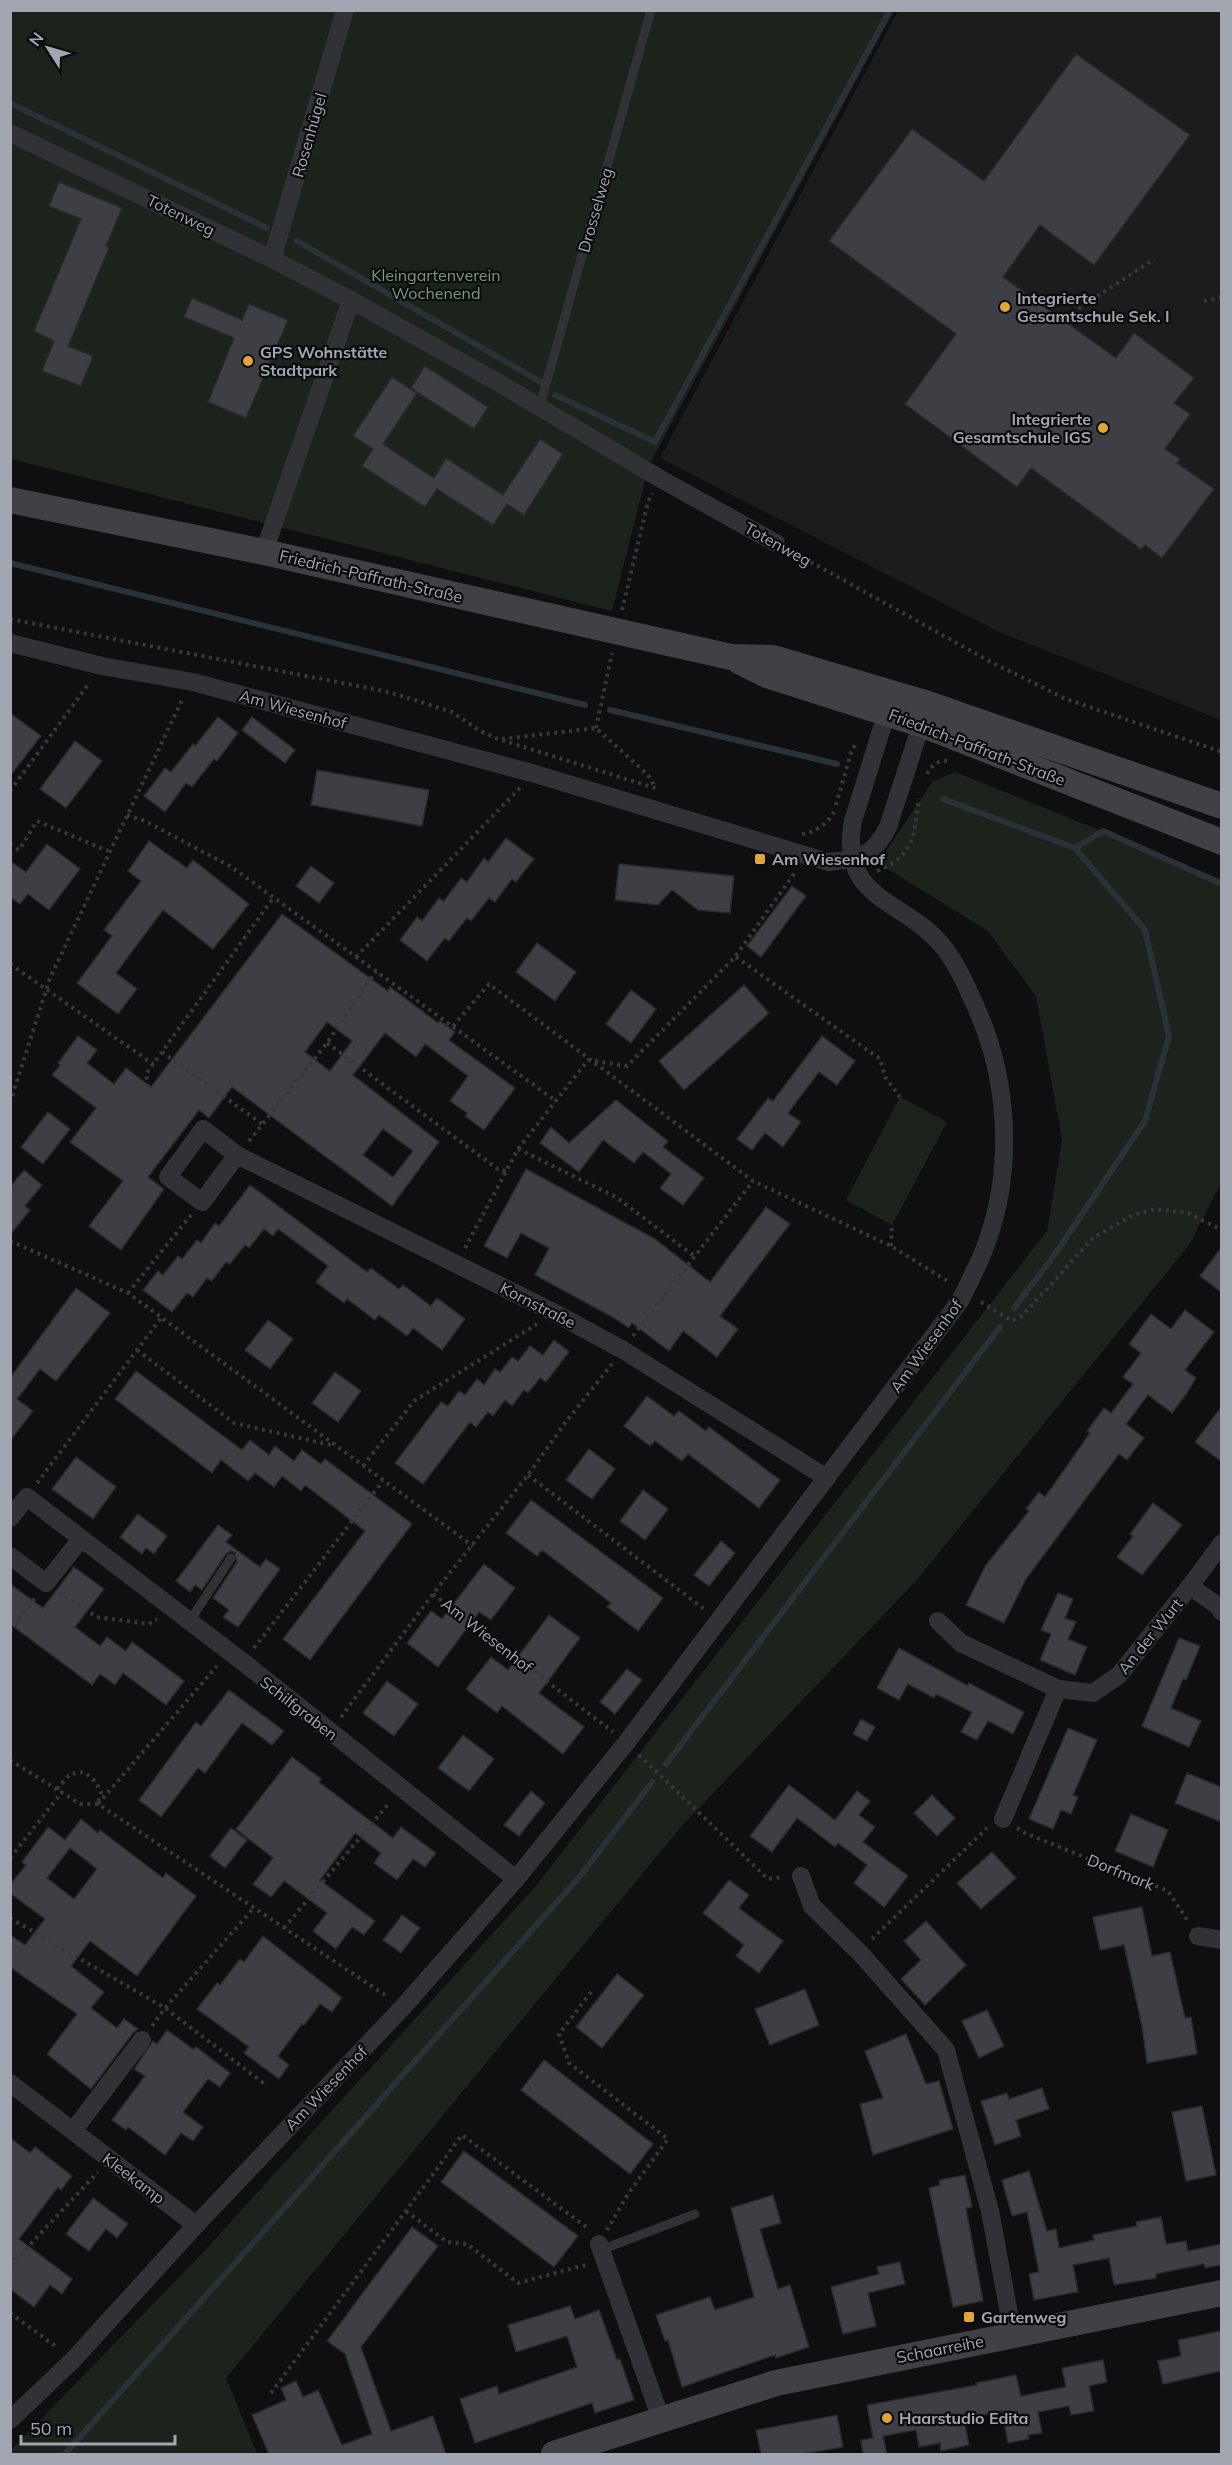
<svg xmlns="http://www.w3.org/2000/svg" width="1232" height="2465" viewBox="0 0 1232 2465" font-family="Mulish,sans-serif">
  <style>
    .built { fill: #1c1c1d }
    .green { fill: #1c231d }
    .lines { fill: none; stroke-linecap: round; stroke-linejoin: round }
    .stream { stroke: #2a3238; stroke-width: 6 }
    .building { fill: #3e3f44; stroke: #2a2a2c; stroke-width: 1.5; fill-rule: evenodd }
    .path { stroke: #37383c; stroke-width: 4; stroke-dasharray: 3 4.5; stroke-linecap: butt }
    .lane { stroke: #313235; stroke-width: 9 }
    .street { stroke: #313235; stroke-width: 18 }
    .secondary { stroke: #3f4145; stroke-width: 26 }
    .poi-dot { fill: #e1a637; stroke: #0a0b0c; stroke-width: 2 }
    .labels { text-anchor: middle; stroke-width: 4.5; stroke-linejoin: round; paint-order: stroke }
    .street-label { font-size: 16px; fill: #a2a6b0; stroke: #0a0b0c }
    .park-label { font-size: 16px; fill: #7a9a7c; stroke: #0a0b0c }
    .poi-label { font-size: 16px; font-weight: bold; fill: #a2a6b0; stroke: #0a0b0c; text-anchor: start }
  </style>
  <rect width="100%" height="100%" fill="#0f0f11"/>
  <path class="built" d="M898 11H1221V720L999 632 660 458Z"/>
  <g class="green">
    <path d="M10 11H894L649 465 612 611 11 459Z"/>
    <path d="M955 772 1221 879V1183L1189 1245 915 1582 680 1828 226 2378 257 2454H11V2450L197 2259 535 1887 1047 1231 1062 1140 1036 996 988 931 878 863 933 781Z"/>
    <path d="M900 1097 947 1122 892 1225 846 1200Z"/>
  </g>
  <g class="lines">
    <g class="stream">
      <path d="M10 103 267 228"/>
      <path d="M297 241 541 382"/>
      <path d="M555 395 655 442 890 10"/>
      <path d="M10 563 585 705"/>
      <path d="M610 710 837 764"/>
      <path d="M943 799 1075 848 1145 930 1169 1036 1145 1121 1053 1257 1014 1308"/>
      <path d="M1075 848 1103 831 1222 884"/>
      <path d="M666 1764 1000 1327"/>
      <path d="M65 2454 581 1875 652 1782"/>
    </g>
  </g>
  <g class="building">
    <path d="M1076 54 1190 135 1094 265 1040 225 1003 277 1116 358 1134 333 1194 378 1174 403 1190 414 1165 449 1180 459 1177 463 1214 489 1162 558 1145 545 1141 549 1031 468 1017 487 905 404 956 334 829 241 912 129 984 181Z"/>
    <path d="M59 182 122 208 106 246 109 248 68 346 93 356 81 386 42 371 54 341 34 331 81 219 49 206Z"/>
    <path d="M192 298 242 320 249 304 288 320 246 418 208 402 234 338 184 317Z"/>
    <path d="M425 366 488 407 474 429 411 388Z"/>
    <path d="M392 377 417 393 383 444 434 478 446 458 503 495 540 439 563 454 524 515 507 504 493 525 437 489 425 507 362 466 373 449 353 436Z"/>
    <path d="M10 713 41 736 10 776Z"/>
    <path d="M218 717 238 733 217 761 214 759 192 787 186 783 165 812 144 796 165 768 171 772 193 744 195 746Z"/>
    <path d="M252 717 295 750 285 763 242 730Z"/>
    <path d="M75 741 102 761 66 808 40 789Z"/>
    <path d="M317 770 429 790 422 826 311 805Z"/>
    <path d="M506 838 534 859 516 882 512 879 495 902 489 898 471 921 467 918 449 941 445 938 427 961 400 940 417 917 422 921 439 898 444 901 461 878 467 882 484 858 488 862Z"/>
    <path d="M149 841 187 868 193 860 249 904 213 949 163 910 116 973 137 989 118 1014 77 983 112 936 104 930 141 881 128 871Z"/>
    <path d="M47 844 80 869 49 910 28 894 20 904 10 897V861L26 872Z"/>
    <path d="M619 864 734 876 730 913 698 910 672 890 658 905 615 900Z"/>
    <path d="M311 866 334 883 319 903 296 886Z"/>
    <path d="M792 886 806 896 761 957 747 946Z"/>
    <path d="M282 914 388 991 390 987 438 1023 440 1021 455 1032 449 1040 515 1088 484 1130 465 1116 467 1113 450 1101 468 1076 425 1044 416 1057 385 1033 353 1075 439 1142 392 1206 232 1087 209 1118 199 1110 148 1177 164 1189 121 1250 89 1226 123 1181 70 1142 96 1108 52 1075 60 1065 58 1063 78 1036 97 1050 87 1063 114 1084 126 1068 151 1087ZM327 1022 352 1041 330 1071 305 1052ZM383 1129 413 1151 393 1177 363 1155Z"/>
    <path d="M537 943 576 972 555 1001 516 972Z"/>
    <path d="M744 985 769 1013 684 1090 659 1061Z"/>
    <path d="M631 990 656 1009 631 1043 606 1024Z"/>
    <path d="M822 1036 855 1061 837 1085 819 1072 788 1113 801 1122 783 1147 765 1133 752 1150 737 1139 768 1098 773 1101Z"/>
    <path d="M616 1100 668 1141 663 1147 704 1178 683 1205 660 1188 671 1174 643 1152 634 1163 603 1140 579 1172 540 1143 551 1127 569 1143Z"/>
    <path d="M48 1112 70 1129 43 1164 21 1147Z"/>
    <path d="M526 1169 655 1239 710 1282 766 1207 790 1224 720 1316 738 1329 717 1357 683 1331 669 1351 632 1323 629 1328 614 1318 535 1275 549 1248 521 1233 507 1258 484 1246Z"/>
    <path d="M24 1170 42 1185 25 1206 30 1210 10 1235V1187Z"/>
    <path d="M250 1185 367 1272 371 1268 399 1289 403 1285 431 1306 437 1298 465 1319 442 1350 413 1328 407 1336 379 1315 375 1320 347 1299 344 1303 316 1282 328 1266 278 1229 273 1236 264 1229 249 1248 245 1245 230 1264 226 1262 212 1281 207 1278 193 1297 187 1293 172 1312 143 1290 158 1271 163 1275 178 1256 182 1259 197 1240 201 1243 215 1223 219 1226Z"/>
    <path d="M1221 1248V1292L1200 1276Z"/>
    <path d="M76 1288 110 1313 56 1381 40 1369 17 1399 33 1411 10 1441V1378Z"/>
    <path d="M1185 1310 1214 1332 1185 1370 1196 1378 1187 1393 1172 1413 1148 1395 1126 1424 1144 1438 1127 1460 1119 1454 1026 1579 1004 1623 966 1605 986 1565 1029 1511 1026 1509 1039 1492 1045 1497 1090 1433 1087 1431 1104 1408 1111 1413 1133 1384 1123 1377 1141 1353 1129 1344 1151 1314 1171 1329Z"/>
    <path d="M268 1320 293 1339 270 1369 245 1350Z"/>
    <path d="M554 1340 569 1352 546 1382 540 1378 528 1393 524 1390 512 1406 505 1400 493 1416 488 1412 476 1427 470 1422 423 1484 395 1463 441 1402 448 1406 459 1391 465 1395 477 1379 484 1385 495 1369 500 1372 512 1357 518 1361 530 1346 543 1355Z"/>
    <path d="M136 1371 242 1450 250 1440 269 1455 275 1446 294 1461 302 1450 321 1464 325 1459 412 1524 310 1660 283 1639 365 1531 305 1485 301 1491 282 1476 274 1487 255 1473 248 1481 221 1460 212 1473 115 1399Z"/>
    <path d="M335 1372 361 1391 338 1422 312 1403Z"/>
    <path d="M647 1396 674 1416 679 1411 706 1431 709 1427 780 1480 759 1508 688 1454 682 1461 655 1441 650 1446 624 1426Z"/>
    <path d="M1221 1407V1461L1195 1442Z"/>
    <path d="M589 1449 615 1469 592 1499 566 1480Z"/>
    <path d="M76 1457 116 1487 93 1519 52 1489Z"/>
    <path d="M643 1490 668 1509 645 1540 620 1521Z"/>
    <path d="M531 1500 663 1598 638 1631 607 1607 611 1603 542 1550 537 1556 506 1533Z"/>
    <path d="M1153 1503 1182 1525 1142 1575 1117 1557 1133 1536 1130 1534Z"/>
    <path d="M138 1514 167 1536 154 1554 146 1548 142 1554 120 1537Z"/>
    <path d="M218 1525 232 1535 226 1542 260 1567 266 1559 280 1569 238 1627 223 1617 229 1610 213 1598 237 1562 235 1553 231 1551 226 1554 202 1590 195 1585 190 1592 176 1581Z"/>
    <path d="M721 1541 735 1553 709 1586 694 1575Z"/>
    <path d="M484 1564 515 1588 491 1620 479 1612 438 1667 407 1643 431 1611 442 1619Z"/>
    <path d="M74 1567 104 1589 75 1627 100 1646 107 1637 126 1651 132 1642 184 1681 166 1705 123 1673 115 1685 100 1674 92 1685 10 1624V1584L43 1608Z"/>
    <path d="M1058 1593 1073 1599 1065 1618 1076 1622 1068 1639 1087 1647 1075 1675 1040 1660 1051 1634 1041 1630Z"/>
    <path d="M549 1615 580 1638 539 1693 584 1727 563 1754 502 1706 497 1713 466 1689 491 1657 508 1670Z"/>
    <path d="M1179 1638 1200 1646 1186 1680 1183 1679 1171 1708 1201 1721 1189 1747 1142 1726Z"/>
    <path d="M899 1648 968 1686 969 1683 1024 1712 1013 1734 988 1721 977 1740 961 1732 972 1712 936 1694 934 1698 908 1684 899 1700 877 1688Z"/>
    <path d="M627 1669 642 1680 615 1714 600 1702Z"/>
    <path d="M387 1681 418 1704 394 1736 363 1713Z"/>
    <path d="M229 1690 284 1731 272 1745 242 1723 205 1773 198 1768 161 1817 139 1800 196 1722 201 1726Z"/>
    <path d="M861 1719 875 1727 867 1741 853 1734Z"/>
    <path d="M1068 1728 1097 1740 1073 1795 1078 1797 1071 1814 1061 1810 1053 1829 1029 1819Z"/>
    <path d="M463 1735 494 1759 469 1791 438 1768Z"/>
    <path d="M292 1757 321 1779 319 1782 393 1838 401 1827 436 1853 425 1867 413 1859 397 1880 374 1863 381 1853 355 1833 320 1880 375 1921 364 1935 352 1927 336 1949 313 1931 327 1913 284 1881 271 1897 253 1884 273 1858 236 1829Z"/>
    <path d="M1187 1773 1221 1787V1822L1175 1803Z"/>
    <path d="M789 1785 835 1820 857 1791 870 1801 859 1815 875 1827 863 1842 908 1876 884 1907 854 1883 867 1865 838 1843 835 1847 797 1818 772 1852 750 1836Z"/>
    <path d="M531 1791 545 1803 519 1836 504 1825Z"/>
    <path d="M932 1795 955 1818 937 1836 914 1813Z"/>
    <path d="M1131 1814 1168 1830 1153 1867 1115 1851Z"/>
    <path d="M81 1819 98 1833 100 1830 163 1878 166 1873 196 1896 137 1976 90 1941 71 1966 104 1992 91 2008 117 2028 124 2019 138 2029 133 2033 91 2089 47 2054 77 2014 10 1967V1935L25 1945 45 1919 10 1893V1885L26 1865 22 1862 48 1827 65 1840ZM70 1848 97 1869 74 1899 47 1878Z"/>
    <path d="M231 1828 247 1840 225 1868 210 1856Z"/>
    <path d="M992 1852 1016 1878 981 1909 957 1883Z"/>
    <path d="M729 1880 749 1895 739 1908 783 1941 759 1973 736 1956 744 1945 703 1913Z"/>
    <path d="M1142 1907 1152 1956 1170 1952 1185 2018 1191 2017 1197 2054 1147 2063 1142 2026 1124 1945 1100 1950 1093 1917Z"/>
    <path d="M402 1915 420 1928 401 1953 383 1940Z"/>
    <path d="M926 1921 966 1965 925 2005 901 1979 921 1960 904 1941Z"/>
    <path d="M263 1936 342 1998 332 2012 320 2004 304 2025 302 2024 278 2056 289 2065 279 2079 244 2053 249 2047 197 2009 217 1983 220 1985 240 1959 244 1962Z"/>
    <path d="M617 1974 644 1995 602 2048 576 2027Z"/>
    <path d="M805 1989 819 2025 770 2045 755 2009Z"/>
    <path d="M987 2010 1004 2046 979 2058 962 2021Z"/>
    <path d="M167 2030 193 2049 196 2047 230 2073 220 2087 208 2079 183 2112 203 2127 193 2141 181 2133 165 2155 128 2127 126 2130 112 2120 145 2076 134 2069 153 2041 157 2044Z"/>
    <path d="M906 2034 926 2084 939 2081 953 2129 873 2155 860 2104 883 2098 865 2051Z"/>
    <path d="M544 2060 653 2144 630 2174 521 2090Z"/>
    <path d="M1042 2088 1049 2109 1016 2120 1021 2136 995 2145 981 2101 1007 2093 1009 2099Z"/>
    <path d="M1202 2106 1216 2175 1186 2181 1172 2112Z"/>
    <path d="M10 2138 30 2153 35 2147 72 2176 61 2190 58 2187 19 2239 72 2279 62 2294 50 2285 34 2307 10 2289Z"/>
    <path d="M464 2151 578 2236 554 2267 441 2182Z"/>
    <path d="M1029 2171 1047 2231 1056 2229 1059 2248 1094 2240 1093 2235 1137 2226 1136 2222 1161 2217 1166 2244 1186 2241 1188 2251 1221 2244V2265L1205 2268 1204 2264 1156 2274V2278L1114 2285 1109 2258 1073 2265 1078 2292 1034 2300 1029 2274 1039 2272 1027 2212 1012 2216 1002 2180Z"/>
    <path d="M965 2175 972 2207 966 2208 983 2301 953 2307 929 2188 940 2185 939 2180Z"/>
    <path d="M773 2195 781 2223 760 2229 778 2289 790 2285 809 2347 776 2358 775 2355 682 2387 668 2340 665 2341 656 2315 710 2297 715 2310 754 2297 731 2208Z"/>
    <path d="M93 2198 128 2224 117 2238 106 2229 89 2251 66 2234Z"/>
    <path d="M412 2227 438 2246 361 2347 391 2431 433 2416 446 2454H269L252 2415 286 2400 281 2388 296 2381 303 2397 318 2390 342 2445 372 2434 345 2354 327 2341Z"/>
    <path d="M900 2262 905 2284 868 2293 876 2326 843 2334 831 2287 879 2274 877 2267Z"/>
    <path d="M570 2306 575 2319 599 2310 617 2360 620 2359 634 2400 595 2413 592 2403 475 2443 460 2399 497 2386 499 2394 577 2367 567 2336 516 2352 508 2325Z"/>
    <path d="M1221 2331V2371L1163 2384 1158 2361 1181 2356 1178 2340Z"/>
    <path d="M1103 2360 1107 2382 1089 2386 1094 2411 1071 2415 1069 2406 1038 2412 1042 2433 1028 2435 1029 2439 1008 2443 1002 2411 964 2419 969 2445 941 2451 940 2443 919 2447 916 2430 883 2436 887 2454H863L861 2440 873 2438 867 2405 977 2385 976 2383 1016 2375 1021 2396 1066 2387 1062 2368Z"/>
    <path d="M837 2415 843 2447 804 2454H761L756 2430Z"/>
  </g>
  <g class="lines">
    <g class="path">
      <path d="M1204 301 1222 297"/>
      <path d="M1066 317 1154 259"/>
      <path d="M791 551 991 662 1066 699 1222 752"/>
      <path d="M622 610 648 502 652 493"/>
      <path d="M10 619 389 692 452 712 480 731 498 739 658 789"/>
      <path d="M596 728 612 653"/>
      <path d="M502 739 596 728 648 775 655 787"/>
      <path d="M927 774C932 765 938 760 949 761"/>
      <path d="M10 791 90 682"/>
      <path d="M836 805 852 749 856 744"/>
      <path d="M127 815 145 821 230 866 556 1101"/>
      <path d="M802 834C816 832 827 824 834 812"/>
      <path d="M10 844 19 850 37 821 108 851"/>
      <path d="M877 871C915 855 914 836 919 798"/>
      <path d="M356 957 520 788"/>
      <path d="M736 957 880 1059 885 1077 900 1097"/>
      <path d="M10 964 153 1064"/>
      <path d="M453 1026 489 984 753 1181 891 1246 949 1282"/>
      <path d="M327 1043 499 1170 506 1171"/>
      <path d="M162 1052 262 1124"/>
      <path d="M148 1087 146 1074 274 897"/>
      <path d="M10 1103 50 978 183 698"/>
      <path d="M249 1141 327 1043 376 971"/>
      <path d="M518 1149 616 1197 694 1256"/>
      <path d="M10 1241 128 1293 473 1546"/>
      <path d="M891 1246 892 1225"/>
      <path d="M465 1248 518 1149 588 1060 627 1066 735 957 796 871"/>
      <path d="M128 1293 191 1215"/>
      <path d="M981 1302 1012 1321 1023 1315 1093 1238 1133 1215 1156 1209 1188 1213 1222 1230"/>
      <path d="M633 1336 753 1181"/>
      <path d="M137 1350 234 1423 335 1446"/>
      <path d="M363 1466 414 1401 537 1324"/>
      <path d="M528 1475 704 1609"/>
      <path d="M37 1483 161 1318"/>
      <path d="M59 1593 97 1617 149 1624 157 1619"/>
      <path d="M433 1594 613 1732"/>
      <path d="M10 1631 35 1598"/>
      <path d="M254 1648 383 1481"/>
      <path d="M341 1717 433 1594 528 1475 565 1423 612 1364"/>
      <path d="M639 1755 768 1879 783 1877"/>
      <path d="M10 1760 80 1804H98L388 1997"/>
      <path d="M57 1789 70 1774 84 1772 96 1782 101 1792 98 1803"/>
      <path d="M98 1804 217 1666"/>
      <path d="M1017 1828 1025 1833 1168 1891 1188 1921"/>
      <path d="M10 1858 62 1792"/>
      <path d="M10 1918 165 2008 266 2085"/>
      <path d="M284 1928 390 1802"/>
      <path d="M872 1939 987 1828"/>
      <path d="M591 1992 559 2034 569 2063 668 2139 628 2194 607 2230"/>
      <path d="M152 2026 165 2008 253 1909"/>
      <path d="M406 2211 447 2242 467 2244 518 2283 589 2264"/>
      <path d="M10 2266 98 2172"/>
      <path d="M10 2313 58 2348"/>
      <path d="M271 2393 462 2135 589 2229"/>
    </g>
    <g class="lane">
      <path d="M539 409 651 10"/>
      <path d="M189 1622 231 1558"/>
      <path d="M601 2250 695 2214"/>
    </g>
    <g class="street">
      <path d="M10 133 272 259 351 300 499 383 659 478 776 543"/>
      <path d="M272 259 345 10"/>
      <path d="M264 552 351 300"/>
      <path d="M10 643 102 666 193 682 532 773 828 862C859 859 873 857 888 827L925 713"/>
      <path d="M237 1155 202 1202 168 1177 203 1129 237 1155 555 1313 623 1350 827 1478"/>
      <path d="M10 1518 27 1497 243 1662 516 1879"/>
      <path d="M10 1556 46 1583 81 1539"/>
      <path d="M1190 1586 1219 1607 1222 1612"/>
      <path d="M938 1621 961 1643 1058 1689 1093 1693 1119 1675 1190 1586 1222 1543"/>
      <path d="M1003 1819 1058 1689"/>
      <path d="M801 1876 812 1906 861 1954 946 2050 990 2211 1013 2335"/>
      <path d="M1198 1936 1222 1940"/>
      <path d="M10 2083 196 2225"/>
      <path d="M73 2131 142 2040"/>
      <path d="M599 2244 661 2419"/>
      <path d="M10 2420 73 2360 196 2225 403 2007 516 1879 626 1743 960 1301C970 1281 981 1260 988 1239 1014 1164 1008 1075 974 1003 965 983 956 962 941 944 902 899 838 899 853 821L890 702"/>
    </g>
    <g class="secondary">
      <path d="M10 500 264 552 731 657 773 658 928 704 1222 806"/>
      <path d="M739 661 767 675 921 724 1222 842"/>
      <path d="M554 2454 776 2383 1222 2293"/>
    </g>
  </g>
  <g class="poi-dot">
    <circle cx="1005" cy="307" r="6"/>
    <circle cx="248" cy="361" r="6"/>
    <circle cx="1103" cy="428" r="6"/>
    <rect x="754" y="853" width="12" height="12" rx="3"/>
    <rect x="963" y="2311" width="12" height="12" rx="3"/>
    <circle cx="887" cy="2418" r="6"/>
  </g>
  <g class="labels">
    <g class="street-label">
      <text transform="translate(309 135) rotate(-74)" y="6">Rosenhügel</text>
      <text transform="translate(595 210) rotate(-74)" y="6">Drosselweg</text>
      <text transform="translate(181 215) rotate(26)" y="6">Totenweg</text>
      <text transform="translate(778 544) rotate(29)" y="6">Totenweg</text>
      <text transform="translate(371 576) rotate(13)" y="6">Friedrich-Paffrath-Straße</text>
      <text transform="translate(293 709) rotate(15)" y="6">Am Wiesenhof</text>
      <text transform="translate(977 747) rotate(21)" y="6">Friedrich-Paffrath-Straße</text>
      <text transform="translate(538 1305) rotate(27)" y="6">Kornstraße</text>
      <text transform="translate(926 1346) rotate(-54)" y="6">Am Wiesenhof</text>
      <text transform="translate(487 1635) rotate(38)" y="6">Am Wiesenhof</text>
      <text transform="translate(1150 1636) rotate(-51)" y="6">An der Wurt</text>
      <text transform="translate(299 1708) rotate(38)" y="6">Schilfgraben</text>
      <text transform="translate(1121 1872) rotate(22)" y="6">Dorfmark</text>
      <text transform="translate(326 2088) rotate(-46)" y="6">Am Wiesenhof</text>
      <text transform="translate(134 2178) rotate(37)" y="6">Kleekamp</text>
      <text transform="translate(940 2349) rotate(-11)" y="6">Schaarreihe</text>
    </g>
    <g class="park-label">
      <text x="436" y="281">Kleingartenverein<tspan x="436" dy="18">Wochenend</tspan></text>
    </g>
    <g class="poi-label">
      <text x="1017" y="304">Integrierte<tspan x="1017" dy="18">Gesamtschule Sek. I</tspan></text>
      <text x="260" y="358">GPS Wohnstätte<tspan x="260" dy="18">Stadtpark</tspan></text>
      <text x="1091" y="425" text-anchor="end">Integrierte<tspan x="1091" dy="18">Gesamtschule IGS</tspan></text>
      <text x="772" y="865">Am Wiesenhof</text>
      <text x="981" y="2323">Gartenweg</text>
      <text x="899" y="2424">Haarstudio Edita</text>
    </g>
  </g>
  <rect width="1232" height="2465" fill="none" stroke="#a2a6b0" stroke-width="24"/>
  <g transform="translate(48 48) rotate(307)" stroke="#0a0b0c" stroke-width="4.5" paint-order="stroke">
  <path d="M0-4.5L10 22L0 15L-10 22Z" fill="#a2a6b0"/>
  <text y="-9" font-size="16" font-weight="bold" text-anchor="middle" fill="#a2a6b0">N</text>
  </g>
  <path d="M21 2435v9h154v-9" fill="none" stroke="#a2a6b0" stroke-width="3"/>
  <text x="30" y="2435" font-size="18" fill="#a2a6b0" stroke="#0a0b0c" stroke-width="4.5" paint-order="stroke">50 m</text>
</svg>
